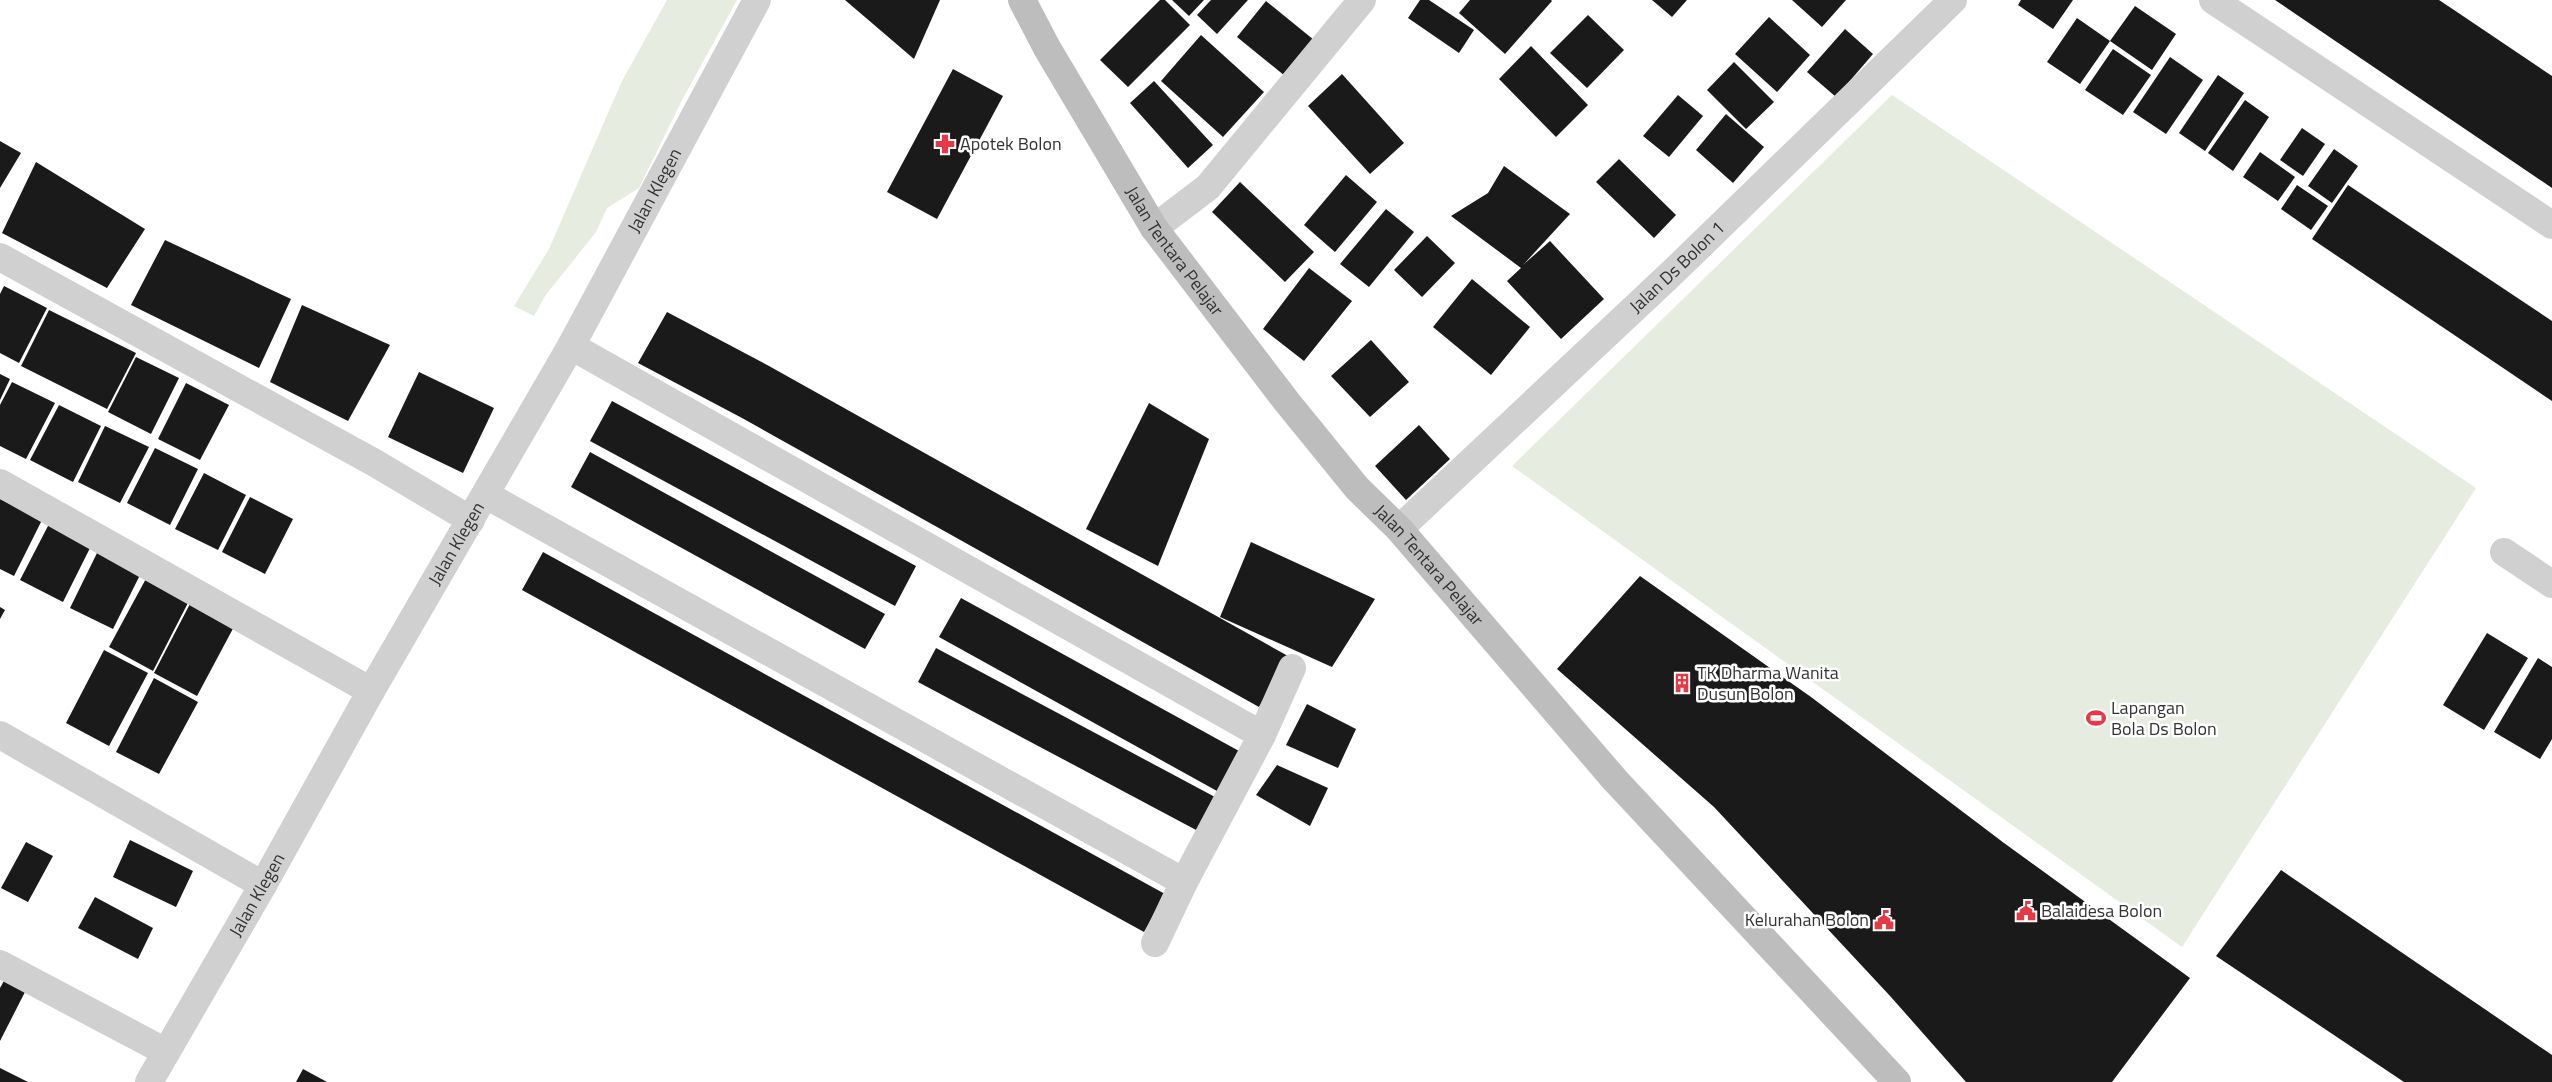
<svg xmlns="http://www.w3.org/2000/svg" width="2552" height="1082" viewBox="0 0 2552 1082" font-family="'Titillium Web',sans-serif">
  <style>
    .green { fill: #e6ecdf }
    .building { fill: #1a1a1a }
    .lines { fill: none; stroke-linecap: round; stroke-linejoin: round }
    .minor { stroke: #d0d0d0; stroke-width: 28 }
    .secondary { stroke: #bdbdbd; stroke-width: 28 }
    .labels { text-anchor: middle; stroke-width: 5; stroke-linejoin: round; paint-order: stroke }
    .poi-label { font-size: 18px; fill: #333; stroke: #fff; text-anchor: start }
    .street-label { font-size: 18px; fill: #333; stroke: #fff }
  </style>
  <rect width="100%" height="100%" fill="#fff"/>
  <g class="green">
    <path d="M667 0H737L681 102 639 188 607 208 596 232 545 296 534 316 514 306 549 249 622 81Z"/>
    <path d="M1892 95 2476 488 2182 947 1512 466Z"/>
  </g>
  <g class="building">
    <path d="M845 0H940L914 59Z"/>
    <path d="M1160 0H1165L1190 25 1128 87 1100 60Z"/>
    <path d="M1172 0H1204L1189 16Z"/>
    <path d="M1211 0H1248L1217 34 1197 15Z"/>
    <path d="M1420 0H1429L1474 30 1459 53 1408 18Z"/>
    <path d="M1470 0H1551L1552 1 1505 54 1459 13Z"/>
    <path d="M1652 0H1687L1672 17Z"/>
    <path d="M1792 0H1846L1822 27Z"/>
    <path d="M2021 0H2073L2053 29 2018 5Z"/>
    <path d="M2275 0H2439L2457 12 2552 76V188Z"/>
    <path d="M1266 1 1314 40 1285 76 1237 37Z"/>
    <path d="M2135 6 2176 34 2152 70 2110 41 2080 84 2047 62 2077 18 2110 41Z"/>
    <path d="M1588 15 1624 50 1587 88 1550 53Z"/>
    <path d="M1769 17 1810 55 1777 92 1735 54Z"/>
    <path d="M1845 29 1873 54 1836 97 1807 72Z"/>
    <path d="M1201 35 1264 92 1223 137 1161 81Z"/>
    <path d="M1531 46 1588 105 1556 137 1499 79Z"/>
    <path d="M2113 49 2151 75 2123 115 2085 90Z"/>
    <path d="M2170 57 2203 80 2166 134 2133 112Z"/>
    <path d="M1734 62 1774 102 1746 129 1707 90Z"/>
    <path d="M953 69 1003 96 937 219 887 192Z"/>
    <path d="M1342 74 1404 143 1370 174 1308 106Z"/>
    <path d="M2218 75 2244 93 2205 151 2179 133Z"/>
    <path d="M1154 81 1213 145 1188 168 1130 103Z"/>
    <path d="M1678 95 1703 116 1669 157 1643 136Z"/>
    <path d="M2245 100 2269 117 2233 171 2208 153Z"/>
    <path d="M1726 114 1764 147 1733 183 1696 150Z"/>
    <path d="M2302 128 2325 144 2303 176 2280 160Z"/>
    <path d="M0 141 21 153 0 188Z"/>
    <path d="M2334 149 2358 166 2332 203 2308 186Z"/>
    <path d="M2260 152 2295 177 2278 201 2243 177Z"/>
    <path d="M1619 159 1676 215 1654 238 1596 182Z"/>
    <path d="M36 162 145 229 107 288 2 233Z"/>
    <path d="M1504 166 1570 214 1523 265 1550 241 1604 299 1561 339 1507 281 1521 268 1451 216 1488 193Z"/>
    <path d="M1346 175 1377 202 1335 252 1304 225Z"/>
    <path d="M1240 182 1314 252 1285 282 1212 212Z"/>
    <path d="M2297 185 2328 206 2311 230 2281 209Z"/>
    <path d="M2348 185 2552 321V401L2312 239Z"/>
    <path d="M1386 209 1414 232 1369 287 1340 264Z"/>
    <path d="M1427 236 1455 263 1422 297 1394 270Z"/>
    <path d="M165 240 291 299 259 368 131 305Z"/>
    <path d="M1309 268 1352 301 1304 361 1263 329Z"/>
    <path d="M1472 279 1530 327 1491 375 1433 327Z"/>
    <path d="M4 286 47 308 19 363 0 353V294Z"/>
    <path d="M302 305 390 345 348 421 270 382Z"/>
    <path d="M49 310 136 353 107 409 21 366Z"/>
    <path d="M667 312 769 366 1288 656 1259 707 742 418 638 363Z"/>
    <path d="M1371 340 1409 382 1370 417 1331 376Z"/>
    <path d="M136 357 179 378 151 434 108 412Z"/>
    <path d="M419 372 494 408 463 473 388 437Z"/>
    <path d="M0 374 10 379 0 400Z"/>
    <path d="M12 382 55 403 26 459 0 446V405Z"/>
    <path d="M186 383 229 405 200 460 158 439Z"/>
    <path d="M612 401 916 566 895 606 590 441Z"/>
    <path d="M1149 403 1209 439 1158 566 1086 529Z"/>
    <path d="M59 405 101 426 73 482 30 460Z"/>
    <path d="M1419 425 1450 459 1406 500 1375 466Z"/>
    <path d="M105 426 149 447 120 503 78 482Z"/>
    <path d="M155 448 198 469 170 525 127 503Z"/>
    <path d="M590 452 885 614 865 649 571 487Z"/>
    <path d="M204 473 246 495 218 550 175 529Z"/>
    <path d="M250 497 293 519 265 574 222 552Z"/>
    <path d="M0 499 42 520 14 576 0 569Z"/>
    <path d="M49 524 91 546 63 602 20 580Z"/>
    <path d="M1251 542 1375 599 1332 667 1220 617Z"/>
    <path d="M98 551 141 573 113 629 70 608Z"/>
    <path d="M543 552 1165 894 1144 932 522 590Z"/>
    <path d="M148 575 191 597 153 671 109 647Z"/>
    <path d="M1640 576 1811 697 2004 843 2190 978 2112 1082H1966L1891 997 1714 807 1557 669Z"/>
    <path d="M961 598 1239 751 1217 791 939 637Z"/>
    <path d="M192 600 236 623 197 696 154 673Z"/>
    <path d="M0 607 5 610 0 619Z"/>
    <path d="M2487 633 2528 658 2484 730 2443 705Z"/>
    <path d="M936 648 1215 797 1198 831 918 682Z"/>
    <path d="M104 650 148 673 109 746 66 723Z"/>
    <path d="M2538 658 2552 667V739L2540 759 2494 732Z"/>
    <path d="M154 678 198 702 159 774 116 752Z"/>
    <path d="M1307 704 1356 729 1338 768 1286 745Z"/>
    <path d="M1277 765 1328 788 1310 826 1256 795Z"/>
    <path d="M130 840 193 871 176 907 113 877Z"/>
    <path d="M26 842 53 856 28 902 1 888Z"/>
    <path d="M2281 870 2552 1055V1082H2404L2216 956Z"/>
    <path d="M95 897 153 928 138 959 78 928Z"/>
    <path d="M5 979 26 990 0 1041V988Z"/>
    <path d="M0 1068 28 1082H0Z"/>
    <path d="M303 1069 327 1082H296Z"/>
  </g>
  <g class="lines">
    <g class="minor">
      <path d="M2213 0 2552 225"/>
      <path d="M1154 228 1208 187 1362 0"/>
      <path d="M0 257 375 463 471 520"/>
      <path d="M0 483 371 691"/>
      <path d="M486 495 1184 882 1262 735 571 346"/>
      <path id="s1" d="M1399 529 1674 271 1953 0"/>
      <path d="M2504 552 2552 584"/>
      <path d="M0 735 263 885"/>
      <path d="M1262 735 1292 668"/>
      <path d="M1155 943 1184 882"/>
      <path d="M0 964 166 1052"/>
      <path id="s2" d="M149 1082 263 885 371 691 571 346 757 0"/>
    </g>
    <path class="secondary" id="s3" d="M1022 0 1047 48 1154 228 1287 402 1357 488 1399 529 1615 780 1897 1082"/>
  </g>
  <defs>
    <symbol id="pharmacy-bare" viewBox="-9 -9 18 18"><path d="M-2-6h4v4h4v4h-4v4h-4v-4h-4v-4h4Z" fill="#e63946" stroke="#fff" stroke-width="2.5" paint-order="stroke"/></symbol>
    <symbol id="building-bare" viewBox="-9 -9 18 18"><path d="M-4-6H4V6H1V3H-1V6H-4ZM-2.5-4.3h1.7v1.8h-1.7ZM.8-4.3h1.7v1.8H.8ZM-2.5-1h1.7V.8h-1.7ZM.8-1h1.7V.8H.8Z" fill="#e63946" stroke="#fff" stroke-width="2.5" paint-order="stroke"/></symbol>
    <symbol id="stadium-bare" viewBox="-9 -9 18 18"><path d="M0-5a6.5 5 0 1 0 0 10a6.5 5 0 1 0 0-10ZM-3.5-1.8h7v3.6h-7Z" fill="#e63946" stroke="#fff" stroke-width="2.5" paint-order="stroke"/></symbol>
    <symbol id="civic-bare" viewBox="-9 -9 18 18"><path d="M-.6-6.5H3V-4.5H.6V-3L4-1V1h2V6H-6V1h2V-1L-.6-3ZM-1.2 2.5V6h2.4V2.5Z" fill="#e63946" stroke="#fff" stroke-width="2.5" paint-order="stroke"/></symbol>
  </defs>
  <g fill-rule="evenodd">
    <use href="#pharmacy-bare" x="931" y="130" width="28" height="28"/>
    <use href="#building-bare" x="1668" y="669" width="28" height="28"/>
    <use href="#stadium-bare" x="2082" y="704" width="28" height="28"/>
    <use href="#civic-bare" x="2012" y="897" width="28" height="28"/>
    <use href="#civic-bare" x="1870" y="906" width="28" height="28"/>
  </g>
  <g class="labels">
    <g class="poi-label">
      <text x="960" y="150">Apotek Bolon</text>
      <text x="1697" y="679">TK Dharma Wanita<tspan x="1697" dy="21">Dusun Bolon</tspan></text>
      <text x="2111" y="714">Lapangan<tspan x="2111" dy="21">Bola Ds Bolon</tspan></text>
      <text x="2041" y="917">Balaidesa Bolon</text>
      <text x="1869" y="926" text-anchor="end">Kelurahan Bolon</text>
    </g>
    <g class="street-label">
      <text dy="6" stroke="none"><textPath href="#s2" startOffset="1025">Jalan Klegen</textPath></text>
      <text dy="6" stroke="none"><textPath href="#s3" startOffset="294">Jalan Tentara Pelajar</textPath></text>
      <text dy="6" stroke="none"><textPath href="#s1" startOffset="382">Jalan Ds Bolon 1</textPath></text>
      <text dy="6" stroke="none"><textPath href="#s2" startOffset="620">Jalan Klegen</textPath></text>
      <text dy="6" stroke="none"><textPath href="#s3" startOffset="699">Jalan Tentara Pelajar</textPath></text>
      <text dy="6" stroke="none"><textPath href="#s2" startOffset="216">Jalan Klegen</textPath></text>
    </g>
  </g>
</svg>
